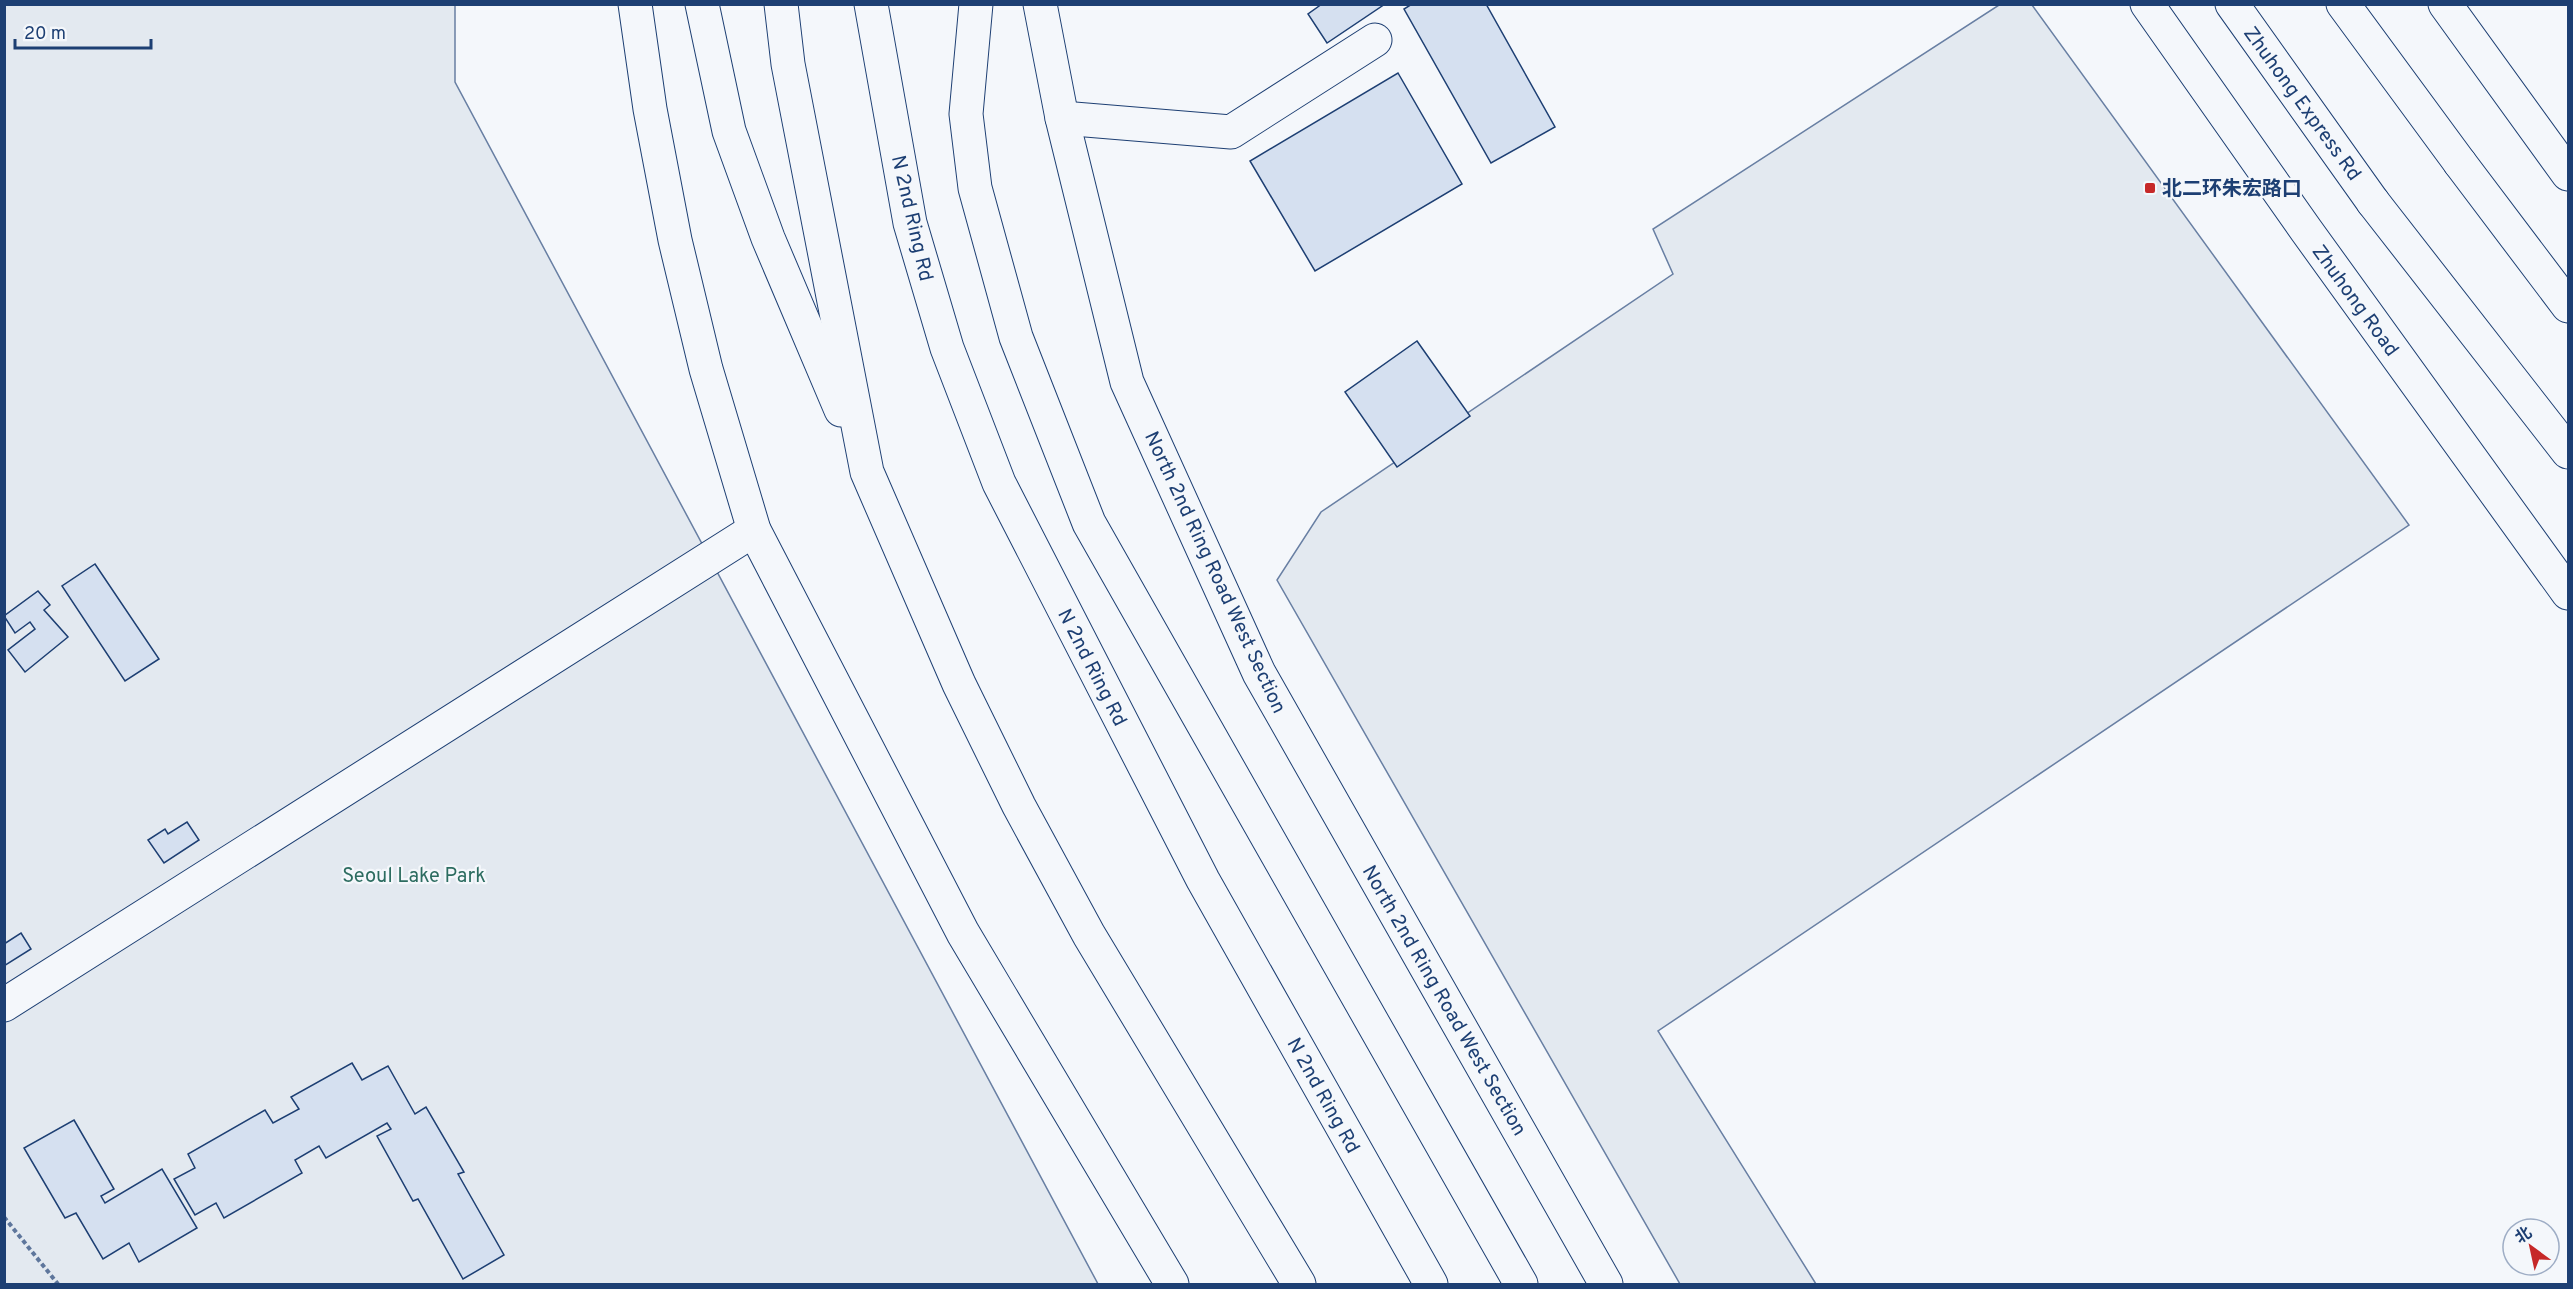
<svg xmlns="http://www.w3.org/2000/svg" width="2573" height="1289" viewBox="0 0 2573 1289" font-family="Overpass,'Noto Sans SC',sans-serif">
  <style>
    .green { fill: #e3e9f0; stroke: #687fa3; stroke-width: 1.5 }
    .building { fill: #d5e0f0; stroke: #1d3f73; stroke-width: 1.5 }
    .lines { fill: none; stroke-linecap: round; stroke-linejoin: round }
    .minor-casing { stroke: #1d3f73; stroke-width: 35 }
    .major-casing { stroke: #1d3f73; stroke-width: 35 }
    .highway-casing { stroke: #1d3f73; stroke-width: 35 }
    .path { stroke: #5e769c; stroke-width: 4; stroke-dasharray: 4.5 3; stroke-linecap: butt }
    .minor { stroke: #f4f7fb; stroke-width: 33 }
    .major { stroke: #f4f7fb; stroke-width: 33 }
    .highway { stroke: #f4f7fb; stroke-width: 33 }
    .poi-dot { fill: #c62828; stroke: #f4f7fb; stroke-width: 2 }
    .labels { text-anchor: middle; stroke-width: 4.5; stroke-linejoin: round; paint-order: stroke }
    .street-label { font-size: 20px; fill: #1d3f73; stroke: #f4f7fb }
    .poi-label { font-size: 20px; font-weight: bold; fill: #1d3f73; stroke: #f4f7fb; text-anchor: start }
    .park-label { font-size: 20px; fill: #2c6c60; stroke: #f4f7fb }
  </style>
  <rect width="100%" height="100%" fill="#f4f7fb"/>
  <g class="green">
    <path d="M4 5H455V82L1098 1284H5Z"/>
    <path d="M1999 5H2032L2409 525 1658 1031 1816 1284H1680L1277 580 1321 512 1673 274 1653 229Z"/>
  </g>
  <g class="building">
    <path d="M1322 4H1385L1327 43 1308 14Z"/>
    <path d="M1412 4H1486L1555 127 1491 163 1404 9Z"/>
    <path d="M1398 73 1462 184 1315 271 1250 161Z"/>
    <path d="M1417 341 1470 416 1397 467 1345 392Z"/>
    <path d="M95 564 159 659 125 681 62 586Z"/>
    <path d="M38 591 50 605 44 610 68 637 25 672 8 650 35 629 30 622 15 633 4 616Z"/>
    <path d="M187 822 199 840 164 863 148 840 165 829 168 834Z"/>
    <path d="M21 933 31 949 4 966V944Z"/>
    <path d="M352 1063 362 1080 388 1066 415 1114 426 1107 464 1172 458 1174 504 1255 463 1279 418 1199 413 1201 377 1136 391 1129 387 1123 326 1158 319 1146 295 1160 302 1173 224 1218 216 1203 195 1215 174 1179 195 1168 188 1154 265 1110 273 1123 299 1109 291 1097Z"/>
    <path d="M74 1120 114 1189 101 1196 105 1203 162 1169 197 1228 139 1262 129 1243 103 1259 76 1213 65 1218 24 1148Z"/>
  </g>
  <g class="lines">
    <defs>
      <g id="minor">
        <path d="M1062 118 1231 132 1375 40"/>
        <path d="M4 1005 754 530"/>
      </g>
      <g id="major">
        <path d="M635 4 650 109 675 240 706 369 754 530 963 933 1172 1284"/>
        <path d="M1040 4 1062 118 1127 382 1259 673 1606 1284"/>
        <path d="M2147 4 2306 230 2568 593"/>
        <path d="M2445 4 2568 174"/>
        <path d="M2460 163 2568 306"/>
        <path d="M2373 202 2568 452"/>
      </g>
      <g id="highway">
        <path d="M702 4 729 131 768 238 841 410"/>
        <path d="M781 4 788 64 867 472 959 684 1019 806 1089 935 1299 1284"/>
        <path d="M871 4 910 223 947 348 999 483 1203 880 1431 1284"/>
        <path d="M976 4 966 114 975 188 1016 337 1089 523 1521 1284"/>
        <path d="M2232 4 2373 202"/>
        <path d="M2343 4 2460 163"/>
      </g>
    </defs>
    <use href="#minor" class="minor-casing"/>
    <use href="#major" class="major-casing"/>
    <use href="#highway" class="highway-casing"/>
    <path class="path" d="M4 1217 58 1284"/>
    <use href="#minor" class="minor"/>
    <use href="#major" class="major"/>
    <use href="#highway" class="highway"/>
  </g>
  <rect class="poi-dot" x="2144" y="182" width="12" height="12" rx="3"/>
  <g class="labels">
    <g class="street-label">
      <text transform="translate(2303 103) rotate(54)" y="7">Zhuhong Express Rd</text>
      <text transform="translate(913 218) rotate(77)" y="7">N 2nd Ring Rd</text>
      <text transform="translate(2356 300) rotate(54)" y="7">Zhuhong Road</text>
      <text transform="translate(1216 572) rotate(65)" y="7">North 2nd Ring Road West Section</text>
      <text transform="translate(1093 667) rotate(63)" y="7">N 2nd Ring Rd</text>
      <text transform="translate(1445 1000) rotate(60)" y="7">North 2nd Ring Road West Section</text>
      <text transform="translate(1324 1095) rotate(61)" y="7">N 2nd Ring Rd</text>
    </g>
    <g class="poi-label">
      <text x="2162" y="195">北二环朱宏路口</text>
    </g>
    <g class="park-label">
      <text x="414" y="882">Seoul Lake Park</text>
    </g>
  </g>
  <rect width="2573" height="1289" fill="none" stroke="#1d3f73" stroke-width="12"/>
  <g transform="translate(2531 1247) rotate(327)"><circle r="28" fill="#f4f7fb" stroke="#9eadc5" stroke-width="1.5"/>
  <path d="M0-4.5L10 22L0 15L-10 22Z" fill="#c62828"/>
  <text y="-9" font-size="16" font-weight="bold" text-anchor="middle" fill="#1d3f73">北</text>
  </g>
  <path d="M15 39v9h136v-9" fill="none" stroke="#1d3f73" stroke-width="3"/>
  <text x="24" y="39" font-size="18" fill="#1d3f73" stroke="#f4f7fb" stroke-width="4.5" paint-order="stroke">20 m</text>
</svg>
